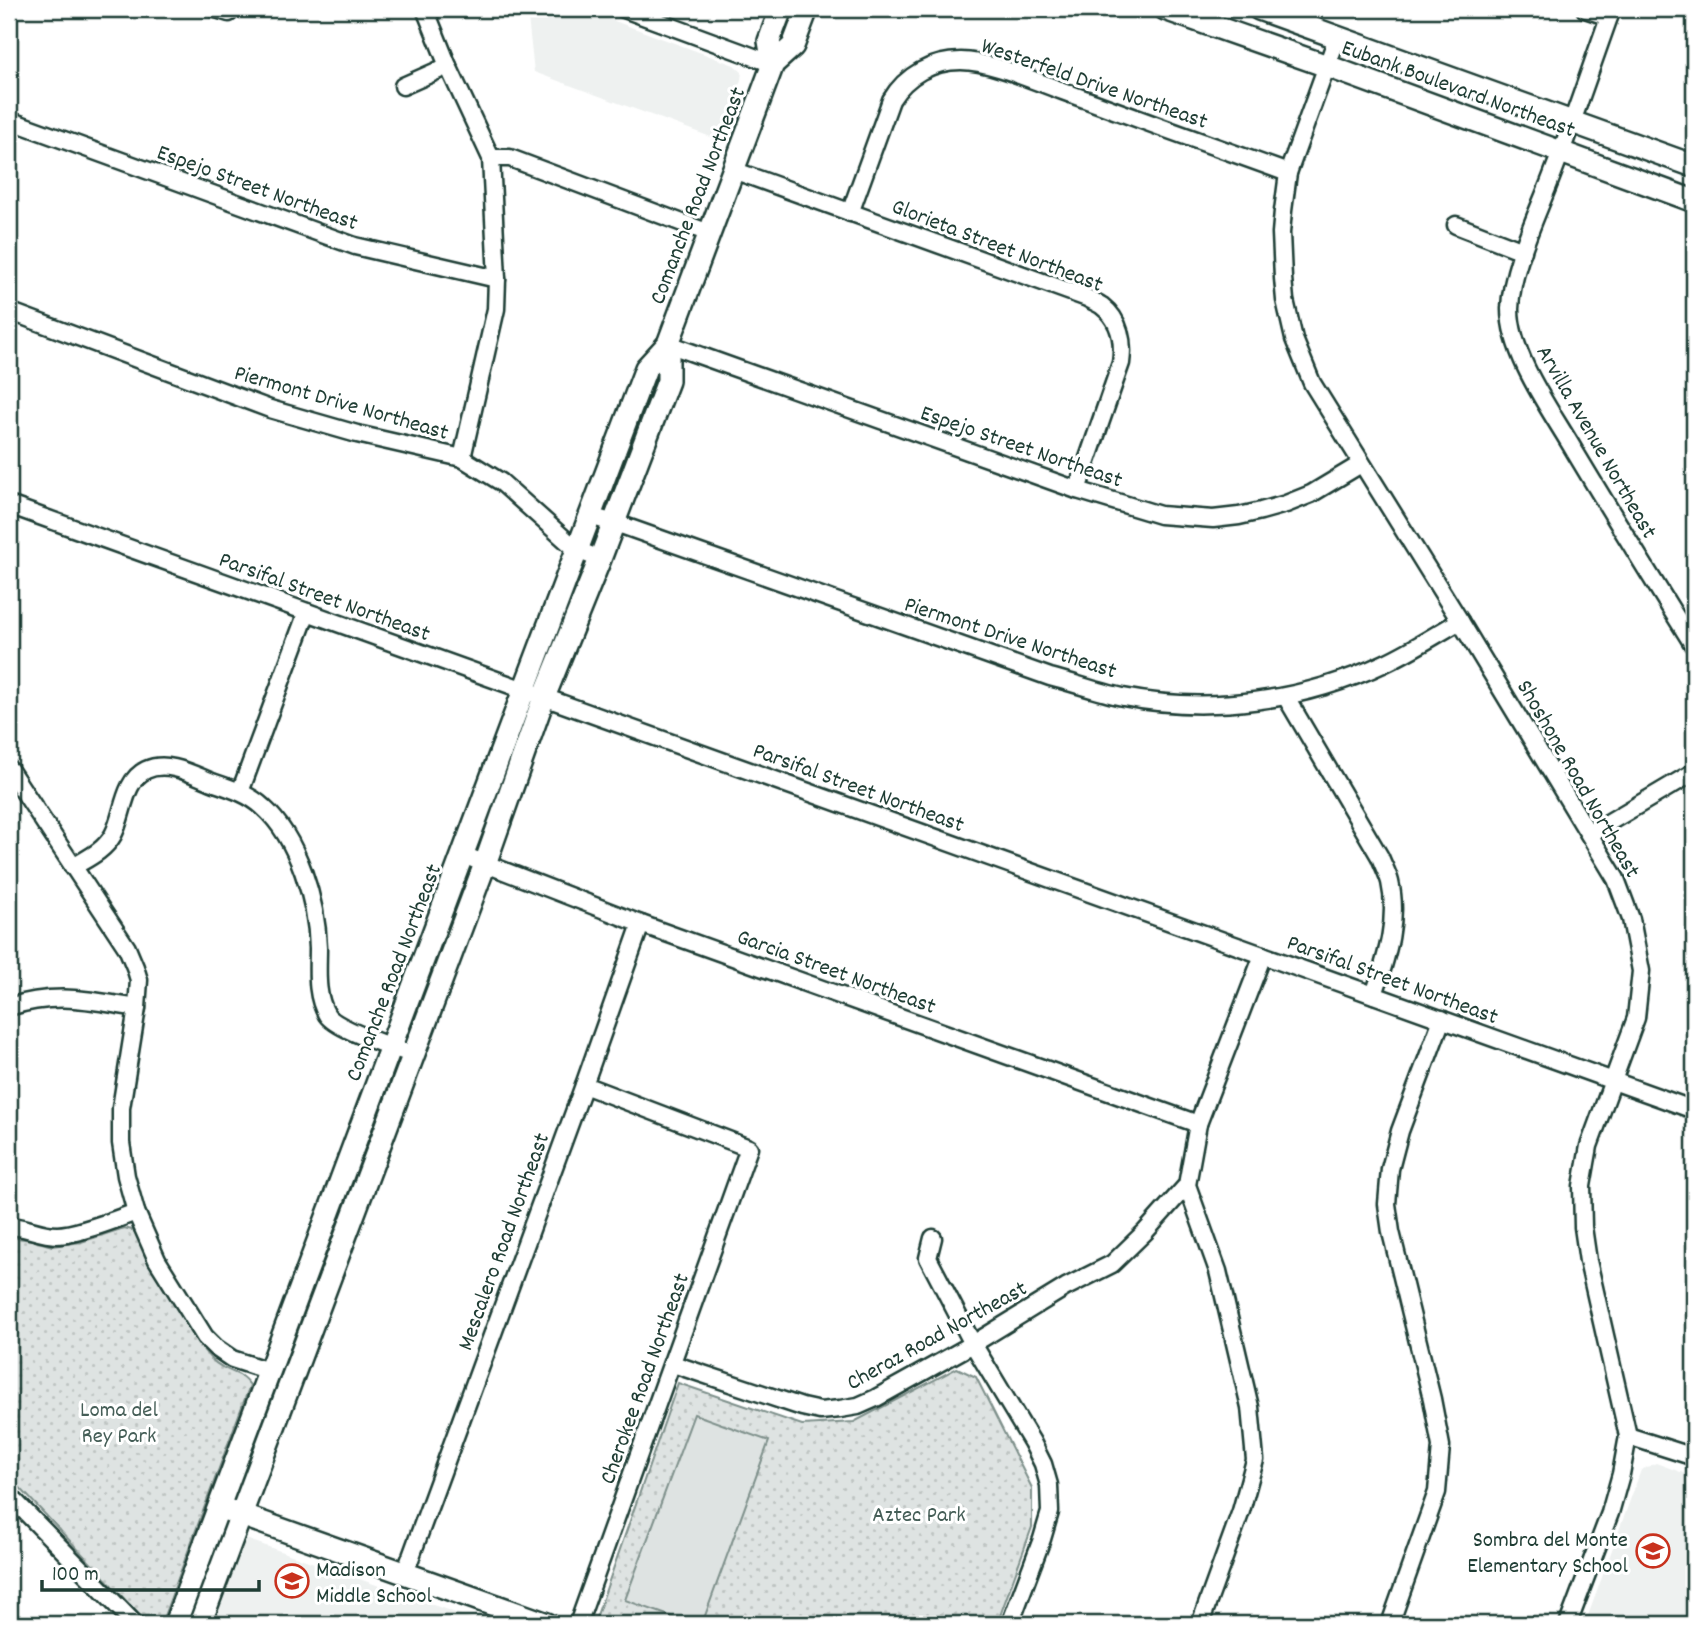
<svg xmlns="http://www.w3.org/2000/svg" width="1703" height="1633" viewBox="0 0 1703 1633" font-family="Dekko,sans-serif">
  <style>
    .built { fill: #eef1f0 }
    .park { fill: url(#park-dots); stroke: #7e908b; stroke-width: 2 }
    .pitch { fill: #dee3e2; stroke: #7e908b; stroke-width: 2 }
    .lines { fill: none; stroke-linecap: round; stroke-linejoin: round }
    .street-casing { stroke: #1f3d34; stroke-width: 21 }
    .secondary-casing { stroke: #1f3d34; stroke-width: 26 }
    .street { stroke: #fff; stroke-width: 16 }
    .secondary { stroke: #fff; stroke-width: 21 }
    .labels { text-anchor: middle; stroke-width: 6; stroke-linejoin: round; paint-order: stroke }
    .street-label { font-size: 23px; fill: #1f3d34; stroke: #fff }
    .park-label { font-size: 23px; fill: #455e57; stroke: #fff }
    .poi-label { font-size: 23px; fill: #1f3d34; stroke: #fff; text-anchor: end }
  </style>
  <defs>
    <pattern id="park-dots" width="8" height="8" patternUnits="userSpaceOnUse" patternTransform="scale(1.75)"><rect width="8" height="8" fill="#dee3e2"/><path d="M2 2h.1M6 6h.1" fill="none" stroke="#bec4c2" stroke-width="1.8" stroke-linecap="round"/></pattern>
  </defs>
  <rect width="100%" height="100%" fill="#fff"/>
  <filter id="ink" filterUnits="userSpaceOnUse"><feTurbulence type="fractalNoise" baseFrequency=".0143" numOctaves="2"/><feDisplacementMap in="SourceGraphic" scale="14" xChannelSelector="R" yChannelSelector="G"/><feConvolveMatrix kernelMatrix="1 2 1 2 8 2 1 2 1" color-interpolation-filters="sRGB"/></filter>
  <g filter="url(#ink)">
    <g class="built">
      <path d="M527 9H582L734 65 742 72 741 80 719 140 534 72Z"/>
      <path d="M1656 1463 1694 1477V1624H1585L1641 1470Z"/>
      <path d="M243 1538 487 1624H204Z"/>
    </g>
    <g class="park">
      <path d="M124 1228 132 1230 137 1234 198 1343C205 1352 212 1362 222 1367 236 1375 239 1371 250 1385L161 1624H148L9 1476V1237L32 1240 52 1246 81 1242Z"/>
      <path d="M957 1368 976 1377 1032 1488V1527L997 1624H594L678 1383 802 1425 854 1422Z"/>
    </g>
    <path class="pitch" d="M694 1414 769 1441 702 1624H692L625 1600Z"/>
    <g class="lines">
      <defs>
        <g id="street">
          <path d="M216 9 229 13 230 9"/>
          <path d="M425 9 448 66 491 158 497 279 496 309 462 458"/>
          <path d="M624 9 773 64"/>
          <path d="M1585 9 1609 17"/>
          <path d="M1612 9C1592 64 1574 119 1553 173 1538 213 1511 267 1510 309 1510 356 1552 412 1575 452 1614 517 1654 582 1694 646"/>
          <path d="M1337 38 1288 173 1283 211 1281 233 1283 278 1285 300 1294 339 1312 383 1460 621 1616 879 1631 919 1641 971 1636 1018 1589 1146 1582 1186 1583 1227 1588 1261 1628 1436 1621 1474 1610 1513 1568 1624"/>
          <path d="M403 86 448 66"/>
          <path d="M9 120 355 246 497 279"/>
          <path d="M491 158H510L709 233"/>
          <path d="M733 170 1087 298C1092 301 1098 303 1102 306 1120 320 1124 342 1121 363L1077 490"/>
          <path d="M850 213 891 100C906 75 932 61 961 61 991 61 1039 83 1068 93 1141 120 1215 147 1288 173"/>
          <path d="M1456 225 1523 251"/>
          <path d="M9 311 270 409 357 434 462 458 501 482 577 550 600 559"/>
          <path d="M668 344 1077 490 1160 515 1213 519 1239 516 1261 511 1286 504 1311 494 1361 464"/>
          <path d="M9 505 1694 1110"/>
          <path d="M590 516 624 526 1050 677C1074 683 1098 692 1123 697 1210 714 1305 701 1385 663 1411 651 1435 635 1460 621"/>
          <path d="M1286 697 1380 857C1383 865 1388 874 1390 882 1399 921 1386 958 1374 995"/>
          <path d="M9 769 127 948 135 967 139 980 137 1008 121 1108V1143L126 1176 136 1212 157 1260 205 1337 216 1348 232 1359 269 1371"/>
          <path d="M240 792 307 612"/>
          <path d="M1589 834 1694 772"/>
          <path d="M463 855 641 924 1198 1124"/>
          <path d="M73 867C88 858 104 851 113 835 124 815 123 781 146 770 167 760 192 774 212 782 230 788 249 794 263 807 298 838 317 902 318 948 318 970 315 995 327 1015 337 1030 394 1047 413 1055"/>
          <path d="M9 1007C55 992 91 1000 137 1008"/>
          <path d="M9 1226C25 1226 40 1235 57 1235 76 1235 117 1219 136 1212"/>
          <path d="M933 1238 928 1258 973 1344 1032 1442 1043 1464 1049 1485 1050 1512 1042 1539 1010 1624"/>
          <path d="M673 1364 802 1407 820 1411 840 1409 858 1406 876 1398 973 1344 1066 1287 1112 1264 1145 1232 1187 1185"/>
          <path d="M1628 1436 1694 1457"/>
          <path d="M9 1495 135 1624"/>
          <path d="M405 1573 584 1085 641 924"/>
          <path d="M578 1624 749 1148 584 1085"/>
          <path d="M1200 1624 1241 1511 1255 1460 1250 1407 1218 1271 1187 1185 1198 1124 1263 955"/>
          <path d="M1390 1624 1437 1492 1441 1446 1432 1399 1391 1232 1387 1204 1390 1169 1400 1131 1442 1019"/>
        </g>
        <g id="secondary">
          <path d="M1165 9 1327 66 1694 201"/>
          <path d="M1259 9 1694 166"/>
          <path d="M773 64 769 41 781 9"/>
          <path d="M227 1510 547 1624"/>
          <path d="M175 1624 524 690 646 368 668 344"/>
          <path d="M200 1624 485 864 544 697 600 559 668 381V344L773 64 793 46 807 9"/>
        </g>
      </defs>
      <use href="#street" class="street-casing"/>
      <use href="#secondary" class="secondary-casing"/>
      <use href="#street" class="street"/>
      <use href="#secondary" class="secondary"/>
    </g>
  </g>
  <defs>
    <symbol id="school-ring" viewBox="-11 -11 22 22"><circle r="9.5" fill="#fff" stroke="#c8321e" stroke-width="1.5"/><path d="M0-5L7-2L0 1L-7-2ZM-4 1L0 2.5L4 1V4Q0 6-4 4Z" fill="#c8321e"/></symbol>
  </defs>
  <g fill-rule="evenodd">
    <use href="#school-ring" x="1634" y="1532" width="38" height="38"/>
    <use href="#school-ring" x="273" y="1562" width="38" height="38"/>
  </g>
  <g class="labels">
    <g class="street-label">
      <text transform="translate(1095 82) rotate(19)" y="8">Westerfeld Drive Northeast</text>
      <text transform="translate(1459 87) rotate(20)" y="8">Eubank Boulevard Northeast</text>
      <text transform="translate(258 186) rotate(20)" y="8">Espejo Street Northeast</text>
      <text transform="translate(696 195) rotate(-69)" y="8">Comanche Road Northeast</text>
      <text transform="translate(998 244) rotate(21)" y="8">Glorieta Street Northeast</text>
      <text transform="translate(342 401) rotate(16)" y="8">Piermont Drive Northeast</text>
      <text transform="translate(1598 441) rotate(60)" y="8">Arvilla Avenue Northeast</text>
      <text transform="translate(1022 445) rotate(19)" y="8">Espejo Street Northeast</text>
      <text transform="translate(325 595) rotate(20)" y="8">Parsifal Street Northeast</text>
      <text transform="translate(1011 636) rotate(18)" y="8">Piermont Drive Northeast</text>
      <text transform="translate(1580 778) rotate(60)" y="8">Shoshone Road Northeast</text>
      <text transform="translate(859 786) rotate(20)" y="8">Parsifal Street Northeast</text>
      <text transform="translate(837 970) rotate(20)" y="8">Garcia Street Northeast</text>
      <text transform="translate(392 972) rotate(-69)" y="8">Comanche Road Northeast</text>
      <text transform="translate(1393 978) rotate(20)" y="8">Parsifal Street Northeast</text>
      <text transform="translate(502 1241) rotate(-70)" y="8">Mescalero Road Northeast</text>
      <text transform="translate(936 1334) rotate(-29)" y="8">Cheraz Road Northeast</text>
      <text transform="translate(643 1378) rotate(-70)" y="8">Cherokee Road Northeast</text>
    </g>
    <g class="park-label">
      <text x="119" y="1416">Loma del<tspan x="119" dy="26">Rey Park</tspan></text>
      <text x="919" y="1521">Aztec Park</text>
    </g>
    <g class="poi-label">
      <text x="1628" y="1546">Sombra del Monte<tspan x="1628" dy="26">Elementary School</tspan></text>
      <text x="316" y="1576" text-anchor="start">Madison<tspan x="316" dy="26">Middle School</tspan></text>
    </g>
  </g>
  <rect width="1703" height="1633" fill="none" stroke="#fff" stroke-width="35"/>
  <rect x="18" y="18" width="1668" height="1598" fill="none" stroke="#1f3d34" stroke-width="2.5" filter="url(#ink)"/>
  <path d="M42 1580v10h217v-10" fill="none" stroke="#1f3d34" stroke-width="3.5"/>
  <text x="52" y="1580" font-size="21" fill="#1f3d34" stroke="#ffffff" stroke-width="5" paint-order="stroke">100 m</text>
</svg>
